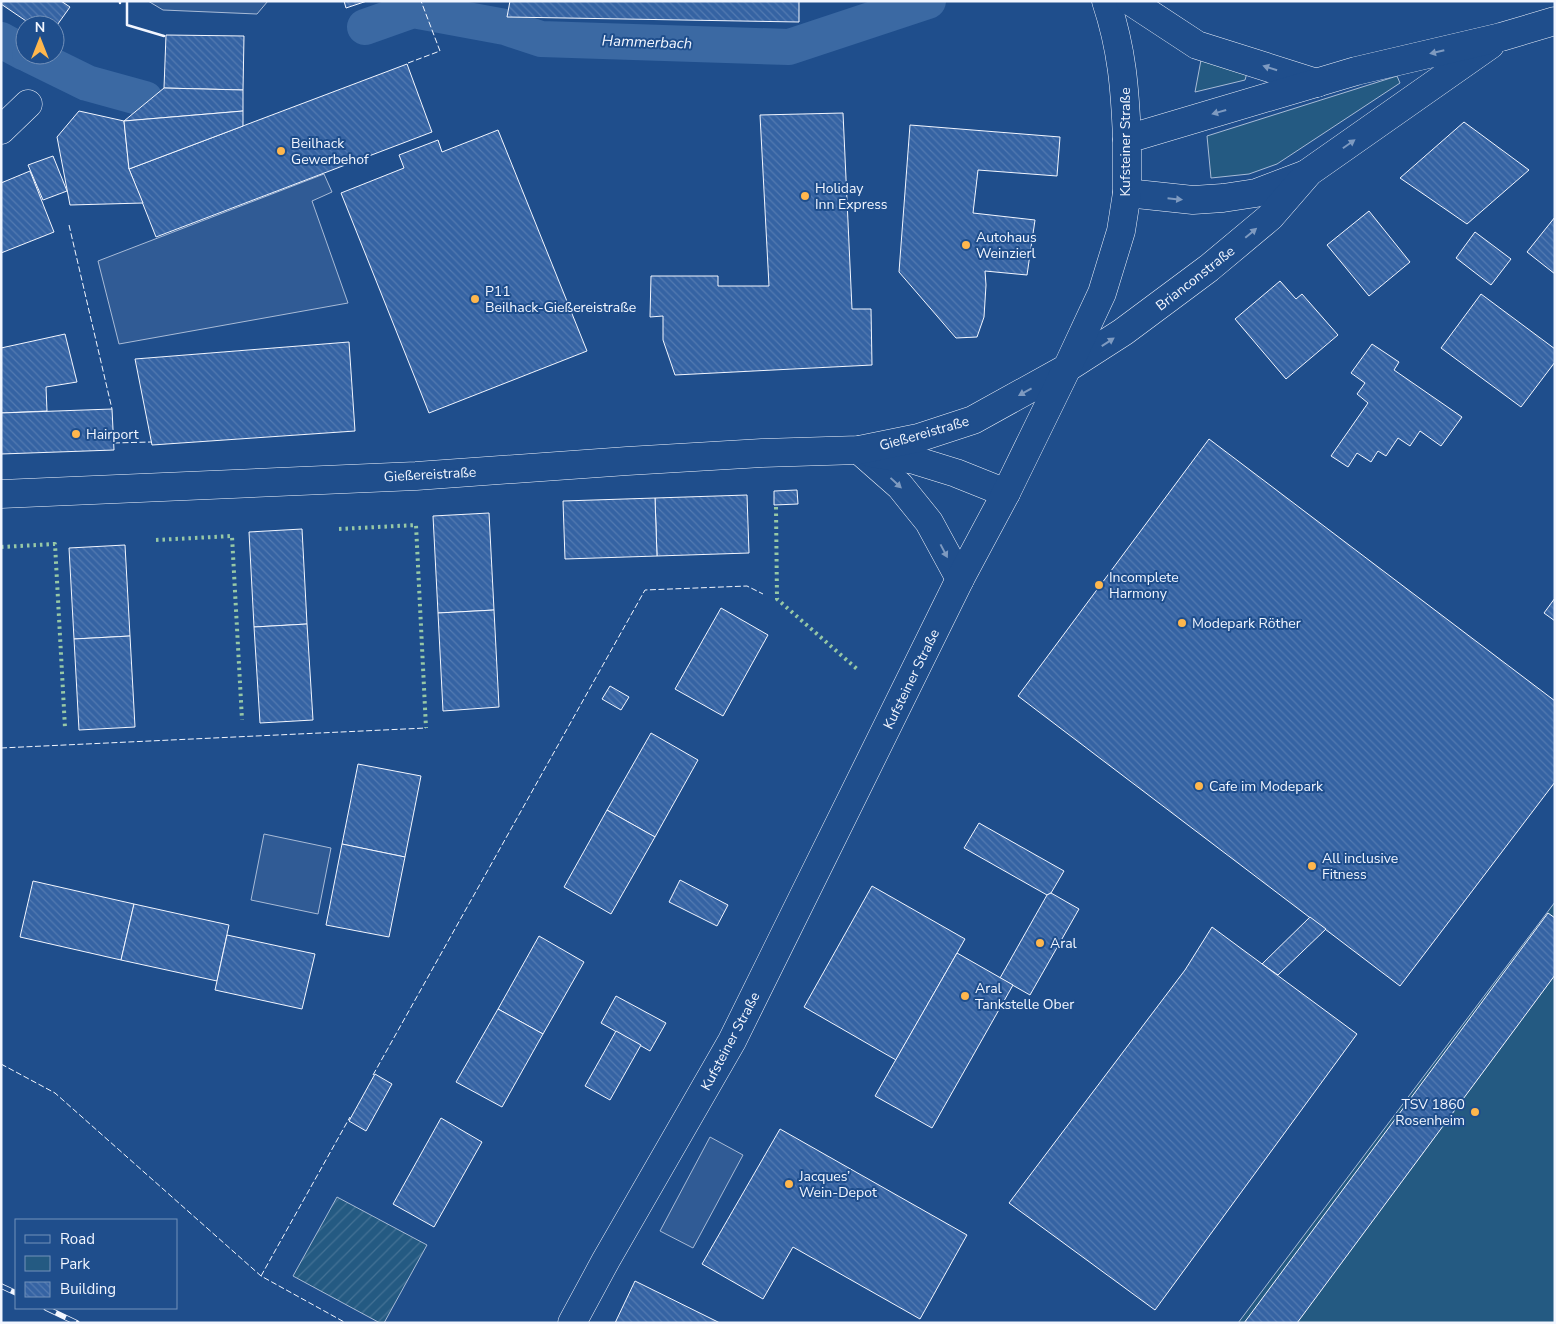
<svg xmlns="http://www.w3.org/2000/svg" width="1556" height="1324" viewBox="0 0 1556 1324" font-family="'Nunito Sans',sans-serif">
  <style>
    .green { fill: #245a82; stroke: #a8bbd7 }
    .garden { fill: url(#garden-furrows); stroke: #a8bbd7 }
    .parking { fill: #305b95; stroke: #a8bbd7 }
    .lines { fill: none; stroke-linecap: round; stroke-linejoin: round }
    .canal { stroke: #3b69a3; stroke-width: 36 }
    .building { fill: url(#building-back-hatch); stroke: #f2f6ff }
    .minor-casing { stroke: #f2f6ff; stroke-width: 29 }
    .major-casing { stroke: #f2f6ff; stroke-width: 29 }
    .minor { stroke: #1f4e8c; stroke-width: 28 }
    .major { stroke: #1f4e8c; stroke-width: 28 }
    .rail-casing { stroke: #f2f6ff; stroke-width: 5.5 }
    .rail { stroke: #1f4e8c; stroke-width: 4; stroke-dasharray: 11; stroke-linecap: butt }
    .hedge { stroke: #97c8a6; stroke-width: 4; stroke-dasharray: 2.5 4; stroke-linecap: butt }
    .fence { stroke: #f2f6ff; stroke-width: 1; stroke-dasharray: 6 2.5; stroke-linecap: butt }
    .wall { stroke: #f2f6ff; stroke-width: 2.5 }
    .oneway { fill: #7e9ac0 }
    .poi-dot { fill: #ffb74d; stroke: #1f4e8c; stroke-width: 2 }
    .labels { text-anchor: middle; stroke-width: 4; stroke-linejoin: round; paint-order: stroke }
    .street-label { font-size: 14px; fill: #f2f6ff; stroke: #1f4e8c }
    .poi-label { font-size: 14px; fill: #f2f6ff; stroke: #1f4e8c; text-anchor: start }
    .water-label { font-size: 15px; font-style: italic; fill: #f2f6ff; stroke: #1f4e8c }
  </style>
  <defs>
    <pattern id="garden-furrows" width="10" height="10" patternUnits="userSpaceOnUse" patternTransform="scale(1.25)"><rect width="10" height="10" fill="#245a82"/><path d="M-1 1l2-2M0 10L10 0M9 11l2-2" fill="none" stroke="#447295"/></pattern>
    <pattern id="building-back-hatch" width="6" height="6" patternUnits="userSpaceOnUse" patternTransform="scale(1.25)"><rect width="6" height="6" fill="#3563a3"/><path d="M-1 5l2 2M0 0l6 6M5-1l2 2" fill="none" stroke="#537ab1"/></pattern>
  </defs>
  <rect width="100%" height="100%" fill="#1f4e8c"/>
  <g class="green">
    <path d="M1201 60 1247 73 1245 80 1195 92Z"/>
    <path d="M1397 76 1400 83 1277 164 1249 174 1211 178 1207 136Z"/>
    <path d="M1555 902V1323H1238Z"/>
  </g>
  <path class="garden" d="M337 1197 427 1245 384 1323H380L293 1276Z"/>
  <g class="parking">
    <path d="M148 1H268L257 14 163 10Z"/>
    <path d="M324 174 332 192 312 201 348 303 119 344 98 261Z"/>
    <path d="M264 834 331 848 318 914 251 900Z"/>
    <path d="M710 1137 743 1155 693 1248 660 1231Z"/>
  </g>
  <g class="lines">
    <g class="canal">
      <path d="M365 27 413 10 505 27 541 39 789 47 928 1"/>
      <path d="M1 40 25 53"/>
      <path d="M30 55 87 83 145 99"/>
    </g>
  </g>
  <g class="building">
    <path d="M1 1H61L70 7 55 28V25H32L1 4Z"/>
    <path d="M344 1H367L346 8Z"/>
    <path d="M510 1H799V22L507 17Z"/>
    <path d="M166 35 244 36 243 90 164 88Z"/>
    <path d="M407 64 432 132 156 237 129 169Z"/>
    <path d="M164 88 243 90V111L124 121Z"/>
    <path d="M79 111 124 121 129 169 143 203 70 205 57 137Z"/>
    <path d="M243 111V126L129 169 124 121Z"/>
    <path d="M843 113 852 309H871L872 365 675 375 663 340V316L650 317 651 276H718V286H769L760 115Z"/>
    <path d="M1464 122 1529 170 1467 224 1400 178Z"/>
    <path d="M910 125 1060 137 1057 176 978 170 973 213 1035 220 1027 275 985 271 986 285 984 317 977 337 956 338 899 272Z"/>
    <path d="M498 130 587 351 429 413 341 193 404 168 399 155 438 140 442 152Z"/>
    <path d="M53 156 67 191 43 200 28 165Z"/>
    <path d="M30 171 54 232 1 253V183Z"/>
    <path d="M1369 211 1410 262 1369 296 1327 245Z"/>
    <path d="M1555 217V274L1527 252Z"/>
    <path d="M1475 232 1511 259 1491 285 1456 258Z"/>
    <path d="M1280 281 1296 299 1302 294 1338 335 1286 379 1235 319Z"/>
    <path d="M1481 294 1555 349V362L1521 407 1441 348Z"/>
    <path d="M65 334 77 382 46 387 47 411 1 413V348Z"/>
    <path d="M349 342 355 431 152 445 135 359Z"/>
    <path d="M1372 344 1399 362 1394 370 1462 417 1441 446 1420 431 1410 446 1398 438 1386 456 1378 451 1371 462 1357 453 1348 467 1331 456 1368 403 1357 394 1365 383 1351 373Z"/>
    <path d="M112 409 114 450 1 454V413Z"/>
    <path d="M1209 439 1555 701V782L1400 986 1018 696Z"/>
    <path d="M797 490 798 504 774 505V491Z"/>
    <path d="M747 495 749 553 657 556 655 498Z"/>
    <path d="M655 498 657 556 565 559 563 501Z"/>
    <path d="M489 513 494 610 438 613 433 516Z"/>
    <path d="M302 529 307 624 254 627 249 532Z"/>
    <path d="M125 545 130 636 74 639 69 548Z"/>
    <path d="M1555 598V621L1544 613Z"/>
    <path d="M721 608 768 635 723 716 675 689Z"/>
    <path d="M494 610 499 707 443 711 438 613Z"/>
    <path d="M307 624 313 720 260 723 254 627Z"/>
    <path d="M130 636 135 727 79 730 74 639Z"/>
    <path d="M610 686 629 697 621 710 602 699Z"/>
    <path d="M651 733 698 760 655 837 607 810Z"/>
    <path d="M358 764 421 776 405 857 342 844Z"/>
    <path d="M607 810 655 837 611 914 564 887Z"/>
    <path d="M979 823 1064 871 1051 893 1047 895 964 848Z"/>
    <path d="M342 844 405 857 389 937 326 925Z"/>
    <path d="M680 880 728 905 717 926 669 902Z"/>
    <path d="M33 881 134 904 121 960 20 937Z"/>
    <path d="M872 886 965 939 896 1060 804 1007Z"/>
    <path d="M1051 893 1079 909 1030 995 1000 978 1047 895Z"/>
    <path d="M134 904 229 925 217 981 121 960Z"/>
    <path d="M1548 913 1555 918V975L1297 1323H1244Z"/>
    <path d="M1310 917 1326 929 1278 975 1262 964Z"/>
    <path d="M1212 927 1357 1034 1155 1310 1009 1203 1185 970Z"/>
    <path d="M227 935 315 954 302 1009 215 990Z"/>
    <path d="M539 936 584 962 543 1034 498 1009Z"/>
    <path d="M957 953 1013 985 932 1128 875 1096Z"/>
    <path d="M616 996 666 1023 650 1051 601 1023Z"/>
    <path d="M498 1009 543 1034 502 1107 456 1082Z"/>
    <path d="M616 1031 641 1045 610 1100 585 1086Z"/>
    <path d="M375 1074 392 1084 366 1131 349 1121Z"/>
    <path d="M441 1118 482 1142 434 1227 393 1204Z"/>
    <path d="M780 1129 967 1235 920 1319 793 1247 763 1299 702 1264Z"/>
    <path d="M635 1281 720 1323H615Z"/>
  </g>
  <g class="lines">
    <defs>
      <g id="minor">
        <path d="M1106 1C1122 49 1125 89 1127 139"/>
        <path d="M1130 1 1197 45 1317 83"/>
        <path d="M1 130 28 104"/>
      </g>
      <g id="major">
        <path d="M1127 193 1193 200 1223 198 1256 193 1306 174"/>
        <path d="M859 450 900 486 929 522 960 579"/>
        <path d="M871 453 914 460 956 473 1006 493"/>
        <path d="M1 494 416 476 627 461 762 453 859 450 918 438 973 420 1067 368 1123 332 1209 268 1270 217 1309 172 1490 45"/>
        <path d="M572 1323 606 1260 732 1041 960 579 1006 493 1067 368 1102 293 1121 231 1127 193V139L1356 71 1501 37 1555 21"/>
      </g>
    </defs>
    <use href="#minor" class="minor-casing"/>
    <use href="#major" class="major-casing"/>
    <use href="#minor" class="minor"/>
    <use href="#major" class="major"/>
    <defs>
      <g id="rail">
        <path d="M1 1286 16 1293"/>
        <path d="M46 1308 77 1323"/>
      </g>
    </defs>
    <use href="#rail" class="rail-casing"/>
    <use href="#rail" class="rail"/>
    <g class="hedge">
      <path d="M776 507 777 599 857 669"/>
      <path d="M339 529 416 525 426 728"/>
      <path d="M156 540 232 536 242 720"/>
      <path d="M1 547 55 544 65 728"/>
    </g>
    <g class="fence">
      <path d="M408 63 440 51 421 1"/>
      <path d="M69 225 112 409"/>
      <path d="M114 443 151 442"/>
      <path d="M1 748 426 728"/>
      <path d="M1 1064 55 1093 261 1276 346 1323"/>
      <path d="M373 1075 645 590 747 586 763 594"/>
      <path d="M261 1276 350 1117"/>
    </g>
    <g class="wall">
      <path d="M120 1V3"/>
      <path d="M127 1V25L164 36"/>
    </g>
  </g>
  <defs><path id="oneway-solid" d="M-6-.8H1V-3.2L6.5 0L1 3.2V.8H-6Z" transform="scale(1.25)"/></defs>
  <g class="oneway">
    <use href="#oneway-solid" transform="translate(1437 52) rotate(167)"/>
    <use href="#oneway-solid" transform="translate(1270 68) rotate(-162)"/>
    <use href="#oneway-solid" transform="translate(1219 112) rotate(164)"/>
    <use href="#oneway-solid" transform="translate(1349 144) rotate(-35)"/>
    <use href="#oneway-solid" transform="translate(1175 199) rotate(6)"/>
    <use href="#oneway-solid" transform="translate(1251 233) rotate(-40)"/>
    <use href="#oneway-solid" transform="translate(1108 342) rotate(-33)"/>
    <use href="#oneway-solid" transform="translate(1025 392) rotate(151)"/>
    <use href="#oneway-solid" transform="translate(896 483) rotate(43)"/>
    <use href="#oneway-solid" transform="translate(944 551) rotate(62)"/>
  </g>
  <g class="poi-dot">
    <circle cx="281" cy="151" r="5"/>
    <circle cx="805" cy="196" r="5"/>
    <circle cx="966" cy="245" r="5"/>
    <circle cx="475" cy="299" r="5"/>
    <circle cx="76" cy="434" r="5"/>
    <circle cx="1099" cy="585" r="5"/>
    <circle cx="1182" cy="623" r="5"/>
    <circle cx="1199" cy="786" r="5"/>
    <circle cx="1312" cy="866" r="5"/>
    <circle cx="1040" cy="943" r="5"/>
    <circle cx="965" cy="996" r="5"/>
    <circle cx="1475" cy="1112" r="5"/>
    <circle cx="789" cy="1184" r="5"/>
  </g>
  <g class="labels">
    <g class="street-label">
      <text transform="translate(1125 142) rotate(-90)" y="5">Kufsteiner Straße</text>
      <text transform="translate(1195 278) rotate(-38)" y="5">Brianconstraße</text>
      <text transform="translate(924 433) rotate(-16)" y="5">Gießereistraße</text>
      <text transform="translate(430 474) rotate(-3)" y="5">Gießereistraße</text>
      <text transform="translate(911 679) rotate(-64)" y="5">Kufsteiner Straße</text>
      <text transform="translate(730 1041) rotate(-62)" y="5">Kufsteiner Straße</text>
    </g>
    <g class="poi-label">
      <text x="291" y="148">Beilhack<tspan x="291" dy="16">Gewerbehof</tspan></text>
      <text x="815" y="193">Holiday<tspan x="815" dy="16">Inn Express</tspan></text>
      <text x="976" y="242">Autohaus<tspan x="976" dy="16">Weinzierl</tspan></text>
      <text x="485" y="296">P11<tspan x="485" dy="16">Beilhack-Gießereistraße</tspan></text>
      <text x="86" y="439">Hairport</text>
      <text x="1109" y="582">Incomplete<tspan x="1109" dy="16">Harmony</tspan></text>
      <text x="1192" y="628">Modepark Röther</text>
      <text x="1209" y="791">Cafe im Modepark</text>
      <text x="1322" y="863">All inclusive<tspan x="1322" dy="16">Fitness</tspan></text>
      <text x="1050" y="948">Aral</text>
      <text x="975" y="993">Aral<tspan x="975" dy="16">Tankstelle Ober</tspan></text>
      <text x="1465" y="1109" text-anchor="end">TSV 1860<tspan x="1465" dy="16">Rosenheim</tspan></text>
      <text x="799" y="1181">Jacques’<tspan x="799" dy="16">Wein-Depot</tspan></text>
    </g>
    <g class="water-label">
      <text transform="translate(647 42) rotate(2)" y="5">Hammerbach</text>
    </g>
  </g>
  <rect width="1556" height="1324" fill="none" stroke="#f2f6ff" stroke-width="5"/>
  <rect x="15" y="1219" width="162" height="90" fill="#1f4e8c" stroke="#7391ba"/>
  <rect x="25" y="1235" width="25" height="8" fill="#1f4e8c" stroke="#7391ba"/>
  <text x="60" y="1244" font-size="15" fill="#f2f6ff">Road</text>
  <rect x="25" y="1256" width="25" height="15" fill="#245a82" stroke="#7391ba"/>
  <text x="60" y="1269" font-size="15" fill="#f2f6ff">Park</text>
  <rect x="25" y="1282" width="25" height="15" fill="url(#building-back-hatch)" stroke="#7391ba"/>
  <text x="60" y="1294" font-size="15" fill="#f2f6ff">Building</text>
  <g transform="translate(40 40)"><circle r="24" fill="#1f4e8c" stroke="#7391ba"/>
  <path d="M0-4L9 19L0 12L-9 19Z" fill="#ffb74d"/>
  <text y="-8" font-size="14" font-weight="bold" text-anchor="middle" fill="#f2f6ff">N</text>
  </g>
</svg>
